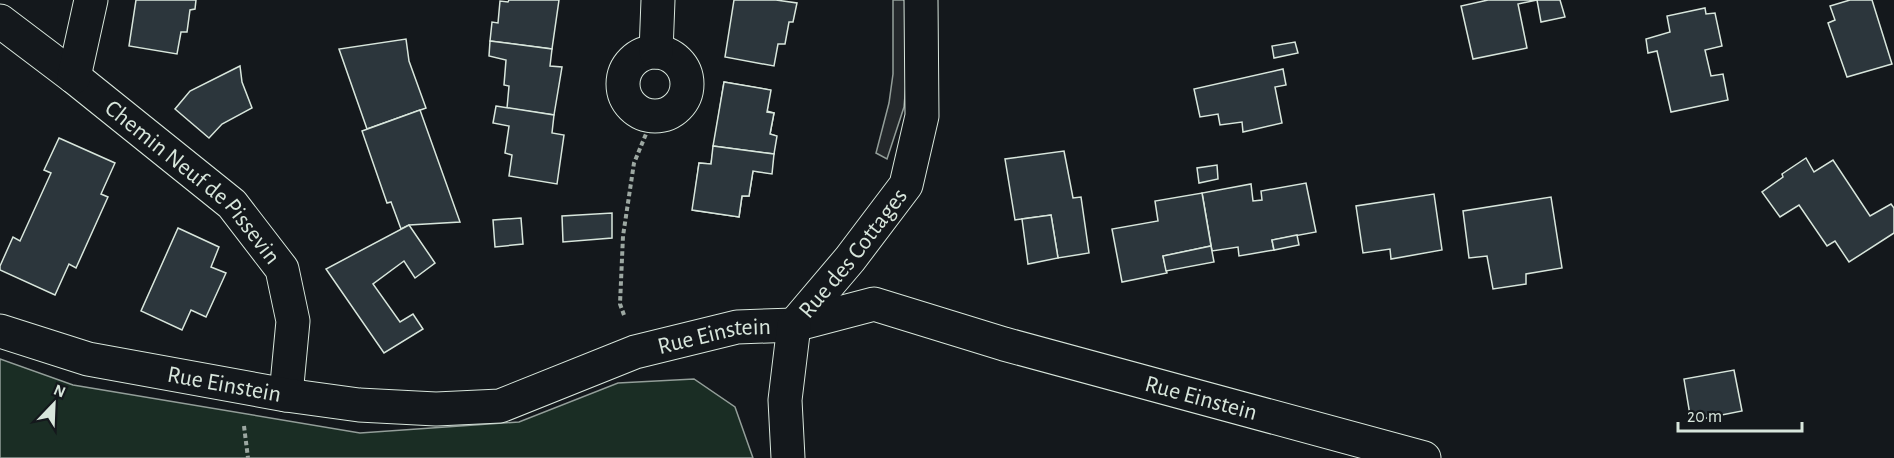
<svg xmlns="http://www.w3.org/2000/svg" width="1894" height="458" viewBox="0 0 1894 458" font-family="'Alegreya Sans',sans-serif">
  <style>
    .green { fill: #1a2d24; stroke: #939e99; stroke-width: 1.5 }
    .parking { fill: #24282b; stroke: #939e99; stroke-width: 1.5 }
    .building { fill: #2c363c; stroke: #d8e6dc; stroke-width: 1.5 }
    .lines { fill: none; stroke-linecap: round; stroke-linejoin: round }
    .street-casing { stroke: #d8e6dc; stroke-width: 35 }
    .path { stroke: #9da8a2; stroke-width: 4; stroke-dasharray: 4.5 3; stroke-linecap: butt }
    .street { stroke: #14181c; stroke-width: 33 }
    .labels { text-anchor: middle; stroke-width: 4.5; stroke-linejoin: round; paint-order: stroke }
    .street-label { font-size: 24px; fill: #d8e6dc; stroke: #14181c }
  </style>
  <rect width="100%" height="100%" fill="#14181c"/>
  <path class="green" d="M0 359 73 385 360 433 519 422 618 383 694 379 735 407 753 458H0Z"/>
  <path class="parking" d="M893 0H905L907 71 904 107 887 159 876 153 889 103 893 74Z"/>
  <g class="building">
    <path d="M136 0H196L195 9 190 10 187 32H181L177 54 129 46Z"/>
    <path d="M509 0H559L552 49 490 41 492 22 498 23 500 1 508 2Z"/>
    <path d="M734 0H776L797 3 793 22H789L785 44H778L774 66 725 57Z"/>
    <path d="M1488 0H1560L1565 17 1541 22 1537 0 1518 4 1527 48 1473 59 1461 6Z"/>
    <path d="M1850 0H1872L1892 64 1847 77 1828 23 1835 20 1830 6Z"/>
    <path d="M1705 8 1706 14 1715 13 1722 46 1705 50 1711 76 1723 74 1728 100 1671 112 1657 51 1648 53 1646 39 1670 32 1667 16Z"/>
    <path d="M406 39 409 61 426 108 367 129 339 49Z"/>
    <path d="M490 41 552 49 550 66 562 67 554 115 507 108 509 86 504 85 506 60 489 56Z"/>
    <path d="M1295 42 1298 53 1274 58 1272 46Z"/>
    <path d="M240 66 242 82 252 108 222 124 209 138 175 109 190 91Z"/>
    <path d="M1283 69 1286 85 1275 87 1282 123 1243 132 1242 122 1220 125 1218 114 1200 117 1194 89Z"/>
    <path d="M724 82 770 90 767 111 774 113 770 134 776 136 771 173 753 171 749 196H742L739 217 693 210 699 163 711 164Z"/>
    <path d="M724 82 771 90 767 112 774 113 770 134 777 136 774 154 713 146Z"/>
    <path d="M496 106 554 115 552 133 564 135 557 184 509 176 512 155 505 153 509 126 493 123Z"/>
    <path d="M420 110 460 222 409 225 401 229 391 202 387 203 362 131Z"/>
    <path d="M59 138 115 163 101 194 108 197 76 268 69 264 55 295 0 270V266L13 237 20 241 51 173 44 170Z"/>
    <path d="M713 146 774 154 772 174 753 171 749 196H742L739 217 692 210 699 163 711 164Z"/>
    <path d="M1064 151 1073 198 1081 197 1089 253 1058 258 1051 215 1015 220 1005 159Z"/>
    <path d="M1806 158 1814 172 1833 160 1870 216 1891 204 1894 208V233L1849 262 1835 241 1827 246 1799 205 1780 217 1762 192 1783 177 1782 174Z"/>
    <path d="M1217 165 1218 179 1199 183 1197 168Z"/>
    <path d="M1306 183 1316 232 1272 240 1274 250 1239 256 1238 247 1212 251 1202 193 1251 184 1253 201 1262 200 1261 191Z"/>
    <path d="M1202 193 1211 246 1163 256 1167 273 1122 282 1112 229 1158 221 1155 201Z"/>
    <path d="M1434 194 1442 250 1391 259 1390 249 1363 253 1356 206Z"/>
    <path d="M1551 197 1562 268 1526 274V284L1493 289 1487 256 1469 258 1463 211Z"/>
    <path d="M612 213V238L563 242 562 216Z"/>
    <path d="M1051 215 1058 258 1028 264 1022 219Z"/>
    <path d="M521 218 523 244 495 247 493 220Z"/>
    <path d="M409 225 435 263 415 278 404 261 373 284 400 322 413 314 423 329 384 353 326 269Z"/>
    <path d="M178 228 219 247 211 267 226 273 206 317 191 310 182 330 141 311Z"/>
    <path d="M1297 235 1299 245 1274 250 1272 240Z"/>
    <path d="M1211 246 1214 262 1166 271 1163 256Z"/>
    <path d="M1734 370 1742 411 1691 421 1684 379Z"/>
  </g>
  <g class="lines">
    <defs>
      <g id="street">
        <path id="s1" d="M0 21 74 77 232 204 282 269 293 321 286 395"/>
        <circle cx="655" cy="84" r="32"/>
        <path d="M656 52 658 0"/>
        <path d="M74 77 91 0"/>
        <path id="s2" d="M794 325 850 259 906 185 922 116 921 0"/>
        <path id="s3" d="M0 331 88 359 286 395 359 405 436 409 500 406 635 352 737 327 794 325 874 304 1004 344 1424 458"/>
        <path d="M788 458 785 400 794 325"/>
      </g>
    </defs>
    <use href="#street" class="street-casing"/>
    <g class="path">
      <path d="M624 315 620 304 623 236 634 163 653 117"/>
      <path d="M244 426 248 458"/>
    </g>
    <use href="#street" class="street"/>
  </g>
  <g class="labels">
    <g class="street-label">
      <text dy="8" stroke="none"><textPath href="#s1" startOffset="252">Chemin Neuf de Pissevin</textPath></text>
      <text dy="8" stroke="none"><textPath href="#s2" startOffset="93">Rue des Cottages</textPath></text>
      <text dy="8" stroke="none"><textPath href="#s3" startOffset="735">Rue Einstein</textPath></text>
      <text dy="8" stroke="none"><textPath href="#s3" startOffset="231">Rue Einstein</textPath></text>
      <text dy="8" stroke="none"><textPath href="#s3" startOffset="1239">Rue Einstein</textPath></text>
    </g>
  </g>
  <g transform="translate(54 404) rotate(23)" stroke="#14181c" stroke-width="4.5" paint-order="stroke">
  <path d="M0-4.5L10 22L0 15L-10 22Z" fill="#d8e6dc"/>
  <text y="-9" font-size="16" font-weight="bold" text-anchor="middle" fill="#d8e6dc">N</text>
  </g>
  <path d="M1678 422v9h124v-9" fill="none" stroke="#d8e6dc" stroke-width="3"/>
  <text x="1687" y="422" font-size="18" fill="#d8e6dc" stroke="#14181c" stroke-width="4.5" paint-order="stroke">20 m</text>
</svg>
